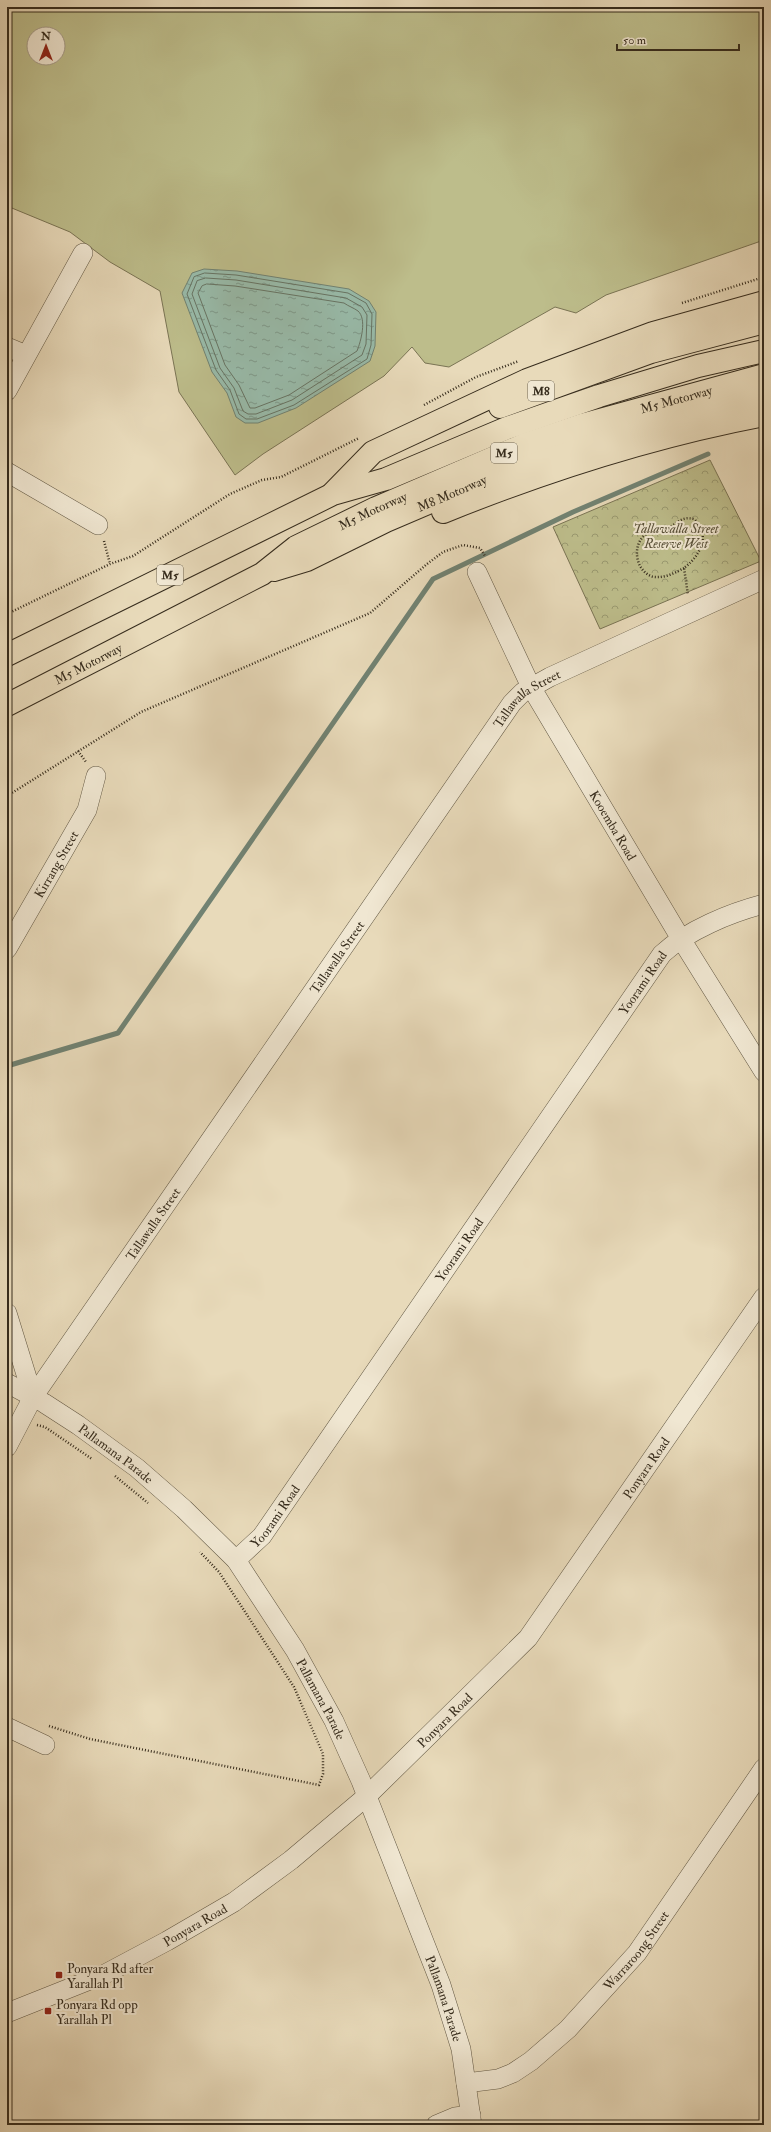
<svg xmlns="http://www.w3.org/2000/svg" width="771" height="2132" viewBox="0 0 771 2132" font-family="'IM FELL Double Pica',serif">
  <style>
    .green { fill: #bdbd8b; stroke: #7a7454; fill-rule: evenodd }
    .park { fill: url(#park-crowns); stroke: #7a7454 }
    .water { fill: url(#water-ripples); stroke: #718272 }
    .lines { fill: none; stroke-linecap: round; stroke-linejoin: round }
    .shore { stroke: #677464; stroke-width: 1 }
    .stream { stroke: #718272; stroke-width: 5 }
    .street-casing { stroke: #625844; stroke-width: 20 }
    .highway-casing { stroke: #362c1d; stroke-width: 24 }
    .path { stroke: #362c1d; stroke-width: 2.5; stroke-dasharray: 1 2; stroke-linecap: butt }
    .street { stroke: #f0e7d2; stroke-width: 19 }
    .highway { stroke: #e8daba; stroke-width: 22 }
    .poi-dot { fill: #8f2418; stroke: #f0e7d2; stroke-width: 1.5 }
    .labels { text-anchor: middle; stroke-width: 4; stroke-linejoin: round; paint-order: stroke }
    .shield { fill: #f0e7d2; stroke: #6e6453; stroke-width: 1 }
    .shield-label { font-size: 12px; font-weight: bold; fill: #362c1d }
    .street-label { font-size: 13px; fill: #362c1d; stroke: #f0e7d2 }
    .park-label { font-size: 13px; font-style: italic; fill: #585038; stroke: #f0e7d2 }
    .poi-label { font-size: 13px; fill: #362c1d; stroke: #f0e7d2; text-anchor: start }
  </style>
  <defs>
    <pattern id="park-crowns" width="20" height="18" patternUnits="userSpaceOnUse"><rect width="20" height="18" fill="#bdbd8b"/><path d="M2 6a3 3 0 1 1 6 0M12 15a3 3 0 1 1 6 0" fill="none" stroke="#9a9a71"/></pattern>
    <pattern id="water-ripples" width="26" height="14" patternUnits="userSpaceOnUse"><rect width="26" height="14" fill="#98bbaa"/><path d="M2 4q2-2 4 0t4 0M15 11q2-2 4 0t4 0" fill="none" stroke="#7d988a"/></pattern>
  </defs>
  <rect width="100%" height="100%" fill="#e8daba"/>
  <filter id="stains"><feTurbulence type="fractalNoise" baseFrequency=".005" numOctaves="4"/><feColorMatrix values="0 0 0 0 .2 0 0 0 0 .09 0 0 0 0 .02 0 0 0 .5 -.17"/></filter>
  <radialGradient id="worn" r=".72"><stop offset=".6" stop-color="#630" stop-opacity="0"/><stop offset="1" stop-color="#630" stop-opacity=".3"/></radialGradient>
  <path class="green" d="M7 7H764V240L606 295 576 313 555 307 449 367 425 363 412 347 384 376 263 454 235 475 179 392 160 291 110 262 70 232 7 206ZM34 34H58V58H34Z"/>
  <path class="park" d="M710 460 761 561 600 629 553 527Z"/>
  <path class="water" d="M204 269 237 271 349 289 369 301 376 312 375 346 370 361 296 408 258 423H245L236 417 227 393 212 372 182 293 192 273Z"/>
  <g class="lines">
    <g class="shore">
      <path d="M205 273 236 275 348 293 366 303 372 314 371 345 367 359 294 405 257 419H246L239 414 230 390 216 370 187 294 194 277Z"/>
      <path d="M206 278 236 280 346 298 362 307 367 315 366 344 362 355 292 400 256 414H248L243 411 234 388 220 368 192 294 197 281Z"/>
      <path d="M207 284 235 286 344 303C348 306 354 308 358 311 367 319 361 341 357 351L289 395 255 408H250L239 385 225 365 198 293 202 286Z"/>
    </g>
    <path class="stream" d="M7 1066 118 1033 433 579 573 512 708 454"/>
    <defs>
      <g id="street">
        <path d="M7 347 26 355"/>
        <path d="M7 391 83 253"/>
        <path d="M7 472 98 525"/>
        <path id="s1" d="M477 572 531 687 681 939 764 1072"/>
        <path id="s2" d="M7 949 87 810 96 776"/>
        <path d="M7 1313 33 1397"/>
        <path id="s3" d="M7 1383 44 1403 78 1425 137 1468 184 1509 236 1560 295 1650 334 1721 361 1781 441 1985 461 2049 472 2125"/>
        <path id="s4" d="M7 1447 33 1397 512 703 523 692 550 677 764 579"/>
        <path id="s5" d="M236 1560 262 1536 662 954C688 930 730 913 764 904"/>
        <path d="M7 1727 45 1745"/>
        <path id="s6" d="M7 2013 105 1974 167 1941 234 1902 291 1860 367 1796 528 1638 764 1297"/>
        <path id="s7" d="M466 2083 498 2079 513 2073 531 2061 568 2029 637 1953 764 1768"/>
        <path d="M436 2125 455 2117 471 2115"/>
      </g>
      <g id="highway">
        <path d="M500 407 651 352 764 322"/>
        <path d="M333 493 373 452 527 380 653 333 764 302"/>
        <path d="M443 512C547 470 653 436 764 415"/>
        <path id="s8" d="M274 570 307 560 386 521 505 470 631 428 707 408 764 395"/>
        <path d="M7 655 333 494 386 479 507 428 599 396 698 366 764 351"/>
        <path id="s9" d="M7 705 262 574 296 547 376 508 523 445 585 424 764 375"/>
      </g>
    </defs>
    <use href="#street" class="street-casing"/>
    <use href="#highway" class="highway-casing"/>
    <g class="path">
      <path d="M682 303 764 277"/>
      <path d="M424 405 476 377 519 361"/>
      <path d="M104 541 110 564"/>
      <path d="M684 568C675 573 665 578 654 577 636 573 631 546 645 535 652 530 661 530 669 527 679 523 681 516 694 519 712 535 699 557 684 568L688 595"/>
      <path d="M7 614 110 564 133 556 230 494 262 480 281 477 359 438"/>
      <path d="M78 751 86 762"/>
      <path d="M7 796 141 712 370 613 427 564 443 552 463 545 480 548 485 556"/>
      <path d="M37 1425 45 1427 92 1459"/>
      <path d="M115 1476 148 1503"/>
      <path d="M49 1726 90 1739 319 1785 323 1774V1754L294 1687 219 1572 200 1552"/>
    </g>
    <use href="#street" class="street"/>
    <use href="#highway" class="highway"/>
  </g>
  <g class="poi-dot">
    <rect x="55" y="1971" width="8" height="8" rx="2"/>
    <rect x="44" y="2007" width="8" height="8" rx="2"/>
  </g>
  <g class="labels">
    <g class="shield">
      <rect x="528" y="381" width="26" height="20" rx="3"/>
      <rect x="491" y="443" width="26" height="20" rx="3"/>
      <rect x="157" y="565" width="26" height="20" rx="3"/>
    </g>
    <g class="shield-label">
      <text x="541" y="395">M8</text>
      <text x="504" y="457">M5</text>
      <text x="170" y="579">M5</text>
    </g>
    <g class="street-label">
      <text dy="5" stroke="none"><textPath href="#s9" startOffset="739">M5 Motorway</textPath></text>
      <text dy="5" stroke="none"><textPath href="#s8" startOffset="194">M8 Motorway</textPath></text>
      <text dy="5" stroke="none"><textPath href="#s9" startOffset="415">M5 Motorway</textPath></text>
      <text dy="5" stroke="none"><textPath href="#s9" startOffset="91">M5 Motorway</textPath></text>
      <text dy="5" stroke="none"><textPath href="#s4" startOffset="914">Tallawalla Street</textPath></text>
      <text dy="5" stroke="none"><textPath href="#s1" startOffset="288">Kooemba Road</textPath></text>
      <text dy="5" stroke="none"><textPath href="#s2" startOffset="98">Kirrang Street</textPath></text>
      <text dy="5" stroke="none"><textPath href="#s4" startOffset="591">Tallawalla Street</textPath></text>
      <text dy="5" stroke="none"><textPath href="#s5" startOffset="707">Yoorami Road</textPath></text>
      <text dy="5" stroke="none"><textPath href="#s4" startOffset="267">Tallawalla Street</textPath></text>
      <text dy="5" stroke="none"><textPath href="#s5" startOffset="383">Yoorami Road</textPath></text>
      <text dy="5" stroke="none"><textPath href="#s3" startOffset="130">Pallamana Parade</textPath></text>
      <text dy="5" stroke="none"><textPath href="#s6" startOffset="856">Ponyara Road</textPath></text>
      <text dy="5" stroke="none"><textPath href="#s5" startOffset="59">Yoorami Road</textPath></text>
      <text dy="5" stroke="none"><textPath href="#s3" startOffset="454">Pallamana Parade</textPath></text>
      <text dy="5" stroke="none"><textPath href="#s6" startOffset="532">Ponyara Road</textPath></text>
      <text dy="5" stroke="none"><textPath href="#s6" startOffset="208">Ponyara Road</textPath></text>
      <text dy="5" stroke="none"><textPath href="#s7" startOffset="223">Warraroong Street</textPath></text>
      <text dy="5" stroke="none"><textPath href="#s3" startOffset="778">Pallamana Parade</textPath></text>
    </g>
    <g class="park-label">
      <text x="676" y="533">Tallawalla Street<tspan x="676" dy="15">Reserve West</tspan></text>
    </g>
    <g class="poi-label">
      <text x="67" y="1973">Ponyara Rd after<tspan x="67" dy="15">Yarallah Pl</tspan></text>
      <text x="56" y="2009">Ponyara Rd opp<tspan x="56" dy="15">Yarallah Pl</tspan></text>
    </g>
  </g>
  <rect width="771" height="2132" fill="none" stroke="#e8daba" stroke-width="24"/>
  <rect x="8" y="8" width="755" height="2116" fill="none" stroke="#362c1d" stroke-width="2"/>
  <rect x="12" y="12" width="747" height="2108" fill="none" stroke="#362c1d"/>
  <g transform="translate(46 46)"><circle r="19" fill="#f0e7d2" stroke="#a69c8a"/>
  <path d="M0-3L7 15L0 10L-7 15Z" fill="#8f2418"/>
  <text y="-6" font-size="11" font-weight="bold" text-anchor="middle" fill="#362c1d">N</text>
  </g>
  <path d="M617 44v6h122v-6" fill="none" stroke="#362c1d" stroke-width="2"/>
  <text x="623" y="44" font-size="12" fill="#362c1d" stroke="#f0e7d2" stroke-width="3" paint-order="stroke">50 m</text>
  <rect width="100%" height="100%" filter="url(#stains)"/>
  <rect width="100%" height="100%" fill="url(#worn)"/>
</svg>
